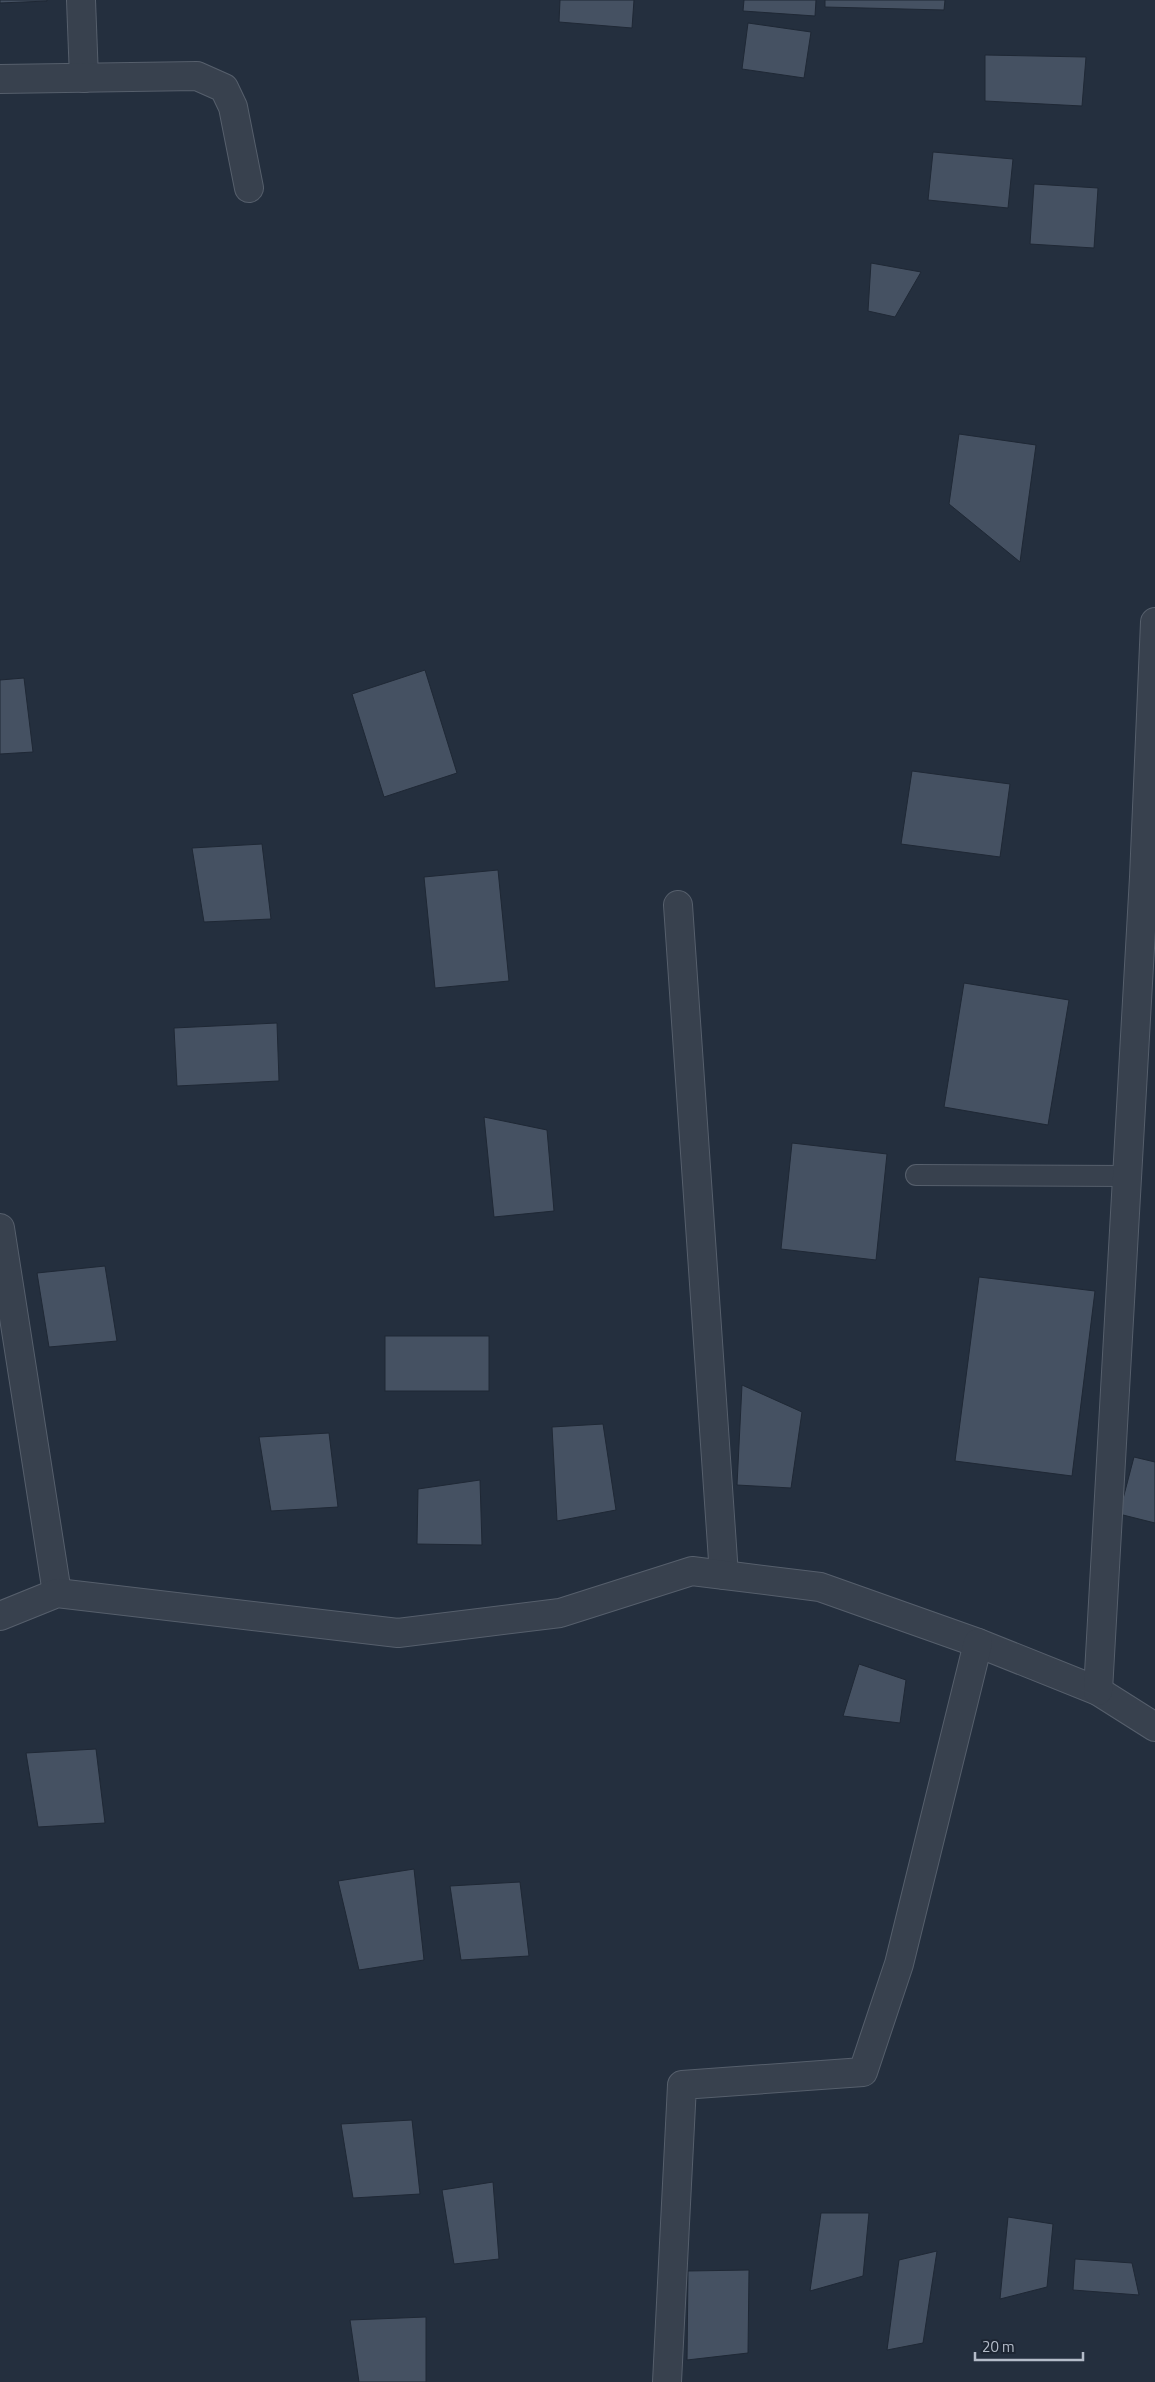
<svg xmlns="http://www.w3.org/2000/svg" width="1155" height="2382" viewBox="0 0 1155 2382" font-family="'Titillium Web',sans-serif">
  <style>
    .building { fill: #455162; stroke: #1f2835 }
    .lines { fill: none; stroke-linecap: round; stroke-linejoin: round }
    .service-casing { stroke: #565f6c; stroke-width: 22 }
    .minor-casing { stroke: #565f6c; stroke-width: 30 }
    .service { stroke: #38414e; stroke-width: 20 }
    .minor { stroke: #38414e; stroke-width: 28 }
  </style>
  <rect width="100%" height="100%" fill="#242f3e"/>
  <g class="building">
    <path d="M0 0H47V1L0 3Z"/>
    <path d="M560 0H634L632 28 559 22Z"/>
    <path d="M744 0H816L815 16 743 11Z"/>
    <path d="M825 0H945L944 10 825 7Z"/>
    <path d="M748 23 811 32 804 78 742 69Z"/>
    <path d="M985 55 1086 57 1082 106 985 101Z"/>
    <path d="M933 152 1013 159 1008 208 928 200Z"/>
    <path d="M1034 184 1098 188 1094 248 1030 244Z"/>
    <path d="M871 263 921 272 895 317 868 311Z"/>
    <path d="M959 434 1036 445 1020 562 949 504Z"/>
    <path d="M425 670 457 773 384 797 352 694Z"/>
    <path d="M24 678 33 752 0 754V680Z"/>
    <path d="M912 771 1010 784 1000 857 901 844Z"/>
    <path d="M262 844 271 919 204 922 192 848Z"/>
    <path d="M498 870 509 981 435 988 424 877Z"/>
    <path d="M964 983 1069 1000 1048 1125 944 1107Z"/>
    <path d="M277 1023 279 1081 177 1086 174 1028Z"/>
    <path d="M484 1117 547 1130 554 1211 494 1217Z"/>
    <path d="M792 1143 887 1154 876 1260 781 1249Z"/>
    <path d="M105 1266 117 1341 49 1347 37 1273Z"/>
    <path d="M979 1277 1095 1291 1072 1476 955 1461Z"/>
    <rect x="385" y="1336" width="104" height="55"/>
    <path d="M742 1385 802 1412 791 1488 737 1485Z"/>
    <path d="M603 1424 616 1510 557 1521 552 1427Z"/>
    <path d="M329 1433 338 1507 271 1511 259 1437Z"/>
    <path d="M1134 1457 1155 1462V1523L1119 1514Z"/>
    <path d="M480 1480 482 1545 417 1544 418 1489Z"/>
    <path d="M859 1664 906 1680 900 1723 843 1716Z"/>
    <path d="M96 1749 105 1823 38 1827 26 1753Z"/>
    <path d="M414 1869 424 1960 359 1970 338 1881Z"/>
    <path d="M520 1882 529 1956 461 1960 450 1886Z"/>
    <path d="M412 2120 420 2194 353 2198 341 2124Z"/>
    <path d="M493 2182 499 2259 454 2264 442 2190Z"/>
    <path d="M821 2213H869L863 2276 810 2291Z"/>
    <path d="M1008 2217 1053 2224 1047 2287 1000 2299Z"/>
    <path d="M937 2251 923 2343 887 2350 899 2260Z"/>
    <path d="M1075 2259 1132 2263 1139 2295 1073 2290Z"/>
    <path d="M749 2270 748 2353 687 2360 688 2271Z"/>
    <path d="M426 2317V2382H359L350 2320Z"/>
  </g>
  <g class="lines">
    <defs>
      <path id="service" d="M916 1175 1127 1176"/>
      <g id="minor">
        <path d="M81 0 84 78"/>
        <path d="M0 79 197 76 224 88 233 107 249 188"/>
        <path d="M678 905 724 1575"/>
        <path d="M0 1228 57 1593"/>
        <path d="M0 1616 57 1593 398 1633 560 1613 692 1571 820 1587 978 1643 1098 1691 1155 1727"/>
        <path d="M1098 1691 1144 877 1155 622"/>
        <path d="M667 2382 682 2085 863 2072 899 1964 978 1643"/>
      </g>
    </defs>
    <use href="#service" class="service-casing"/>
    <use href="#minor" class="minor-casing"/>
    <use href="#service" class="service"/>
    <use href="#minor" class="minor"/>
  </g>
  <path d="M975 2352v8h108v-8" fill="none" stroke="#b4bcc9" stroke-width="2.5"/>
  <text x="982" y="2352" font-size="15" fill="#b4bcc9" stroke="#1d2633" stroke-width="4" paint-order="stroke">20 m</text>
</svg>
